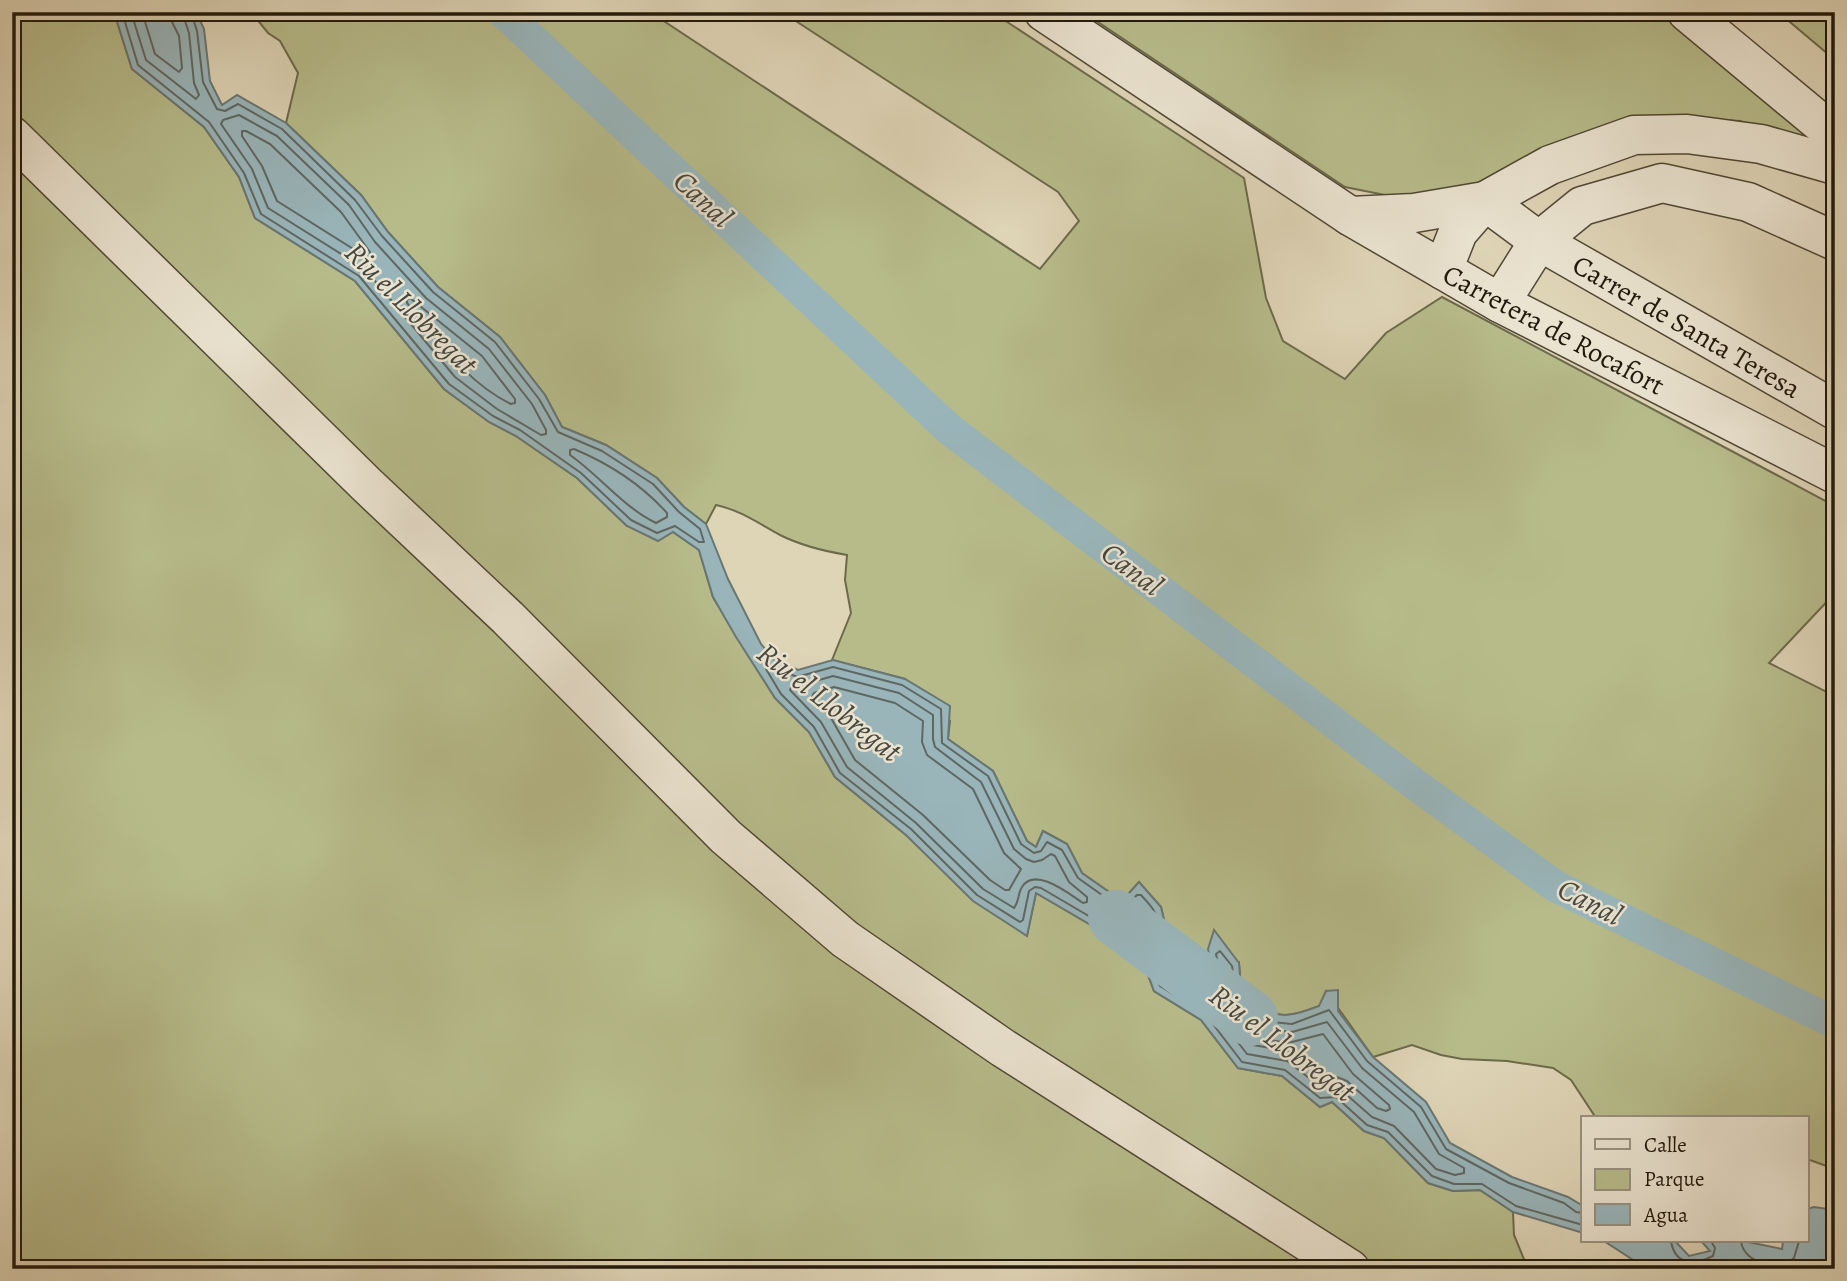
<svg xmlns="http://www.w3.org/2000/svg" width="1847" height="1281" viewBox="0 0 1847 1281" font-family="Alegreya,serif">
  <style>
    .green { fill: #b7bb8a; stroke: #6c6a4b; stroke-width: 2 }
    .water { fill: #99b5ba; stroke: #697774; stroke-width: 2 }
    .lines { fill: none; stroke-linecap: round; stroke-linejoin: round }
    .shore { stroke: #5e6763; stroke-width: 2 }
    .canal { stroke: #99b5ba; stroke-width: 32 }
    .river { stroke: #99b5ba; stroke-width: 56 }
    .minor-casing { stroke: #514836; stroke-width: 41 }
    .minor { stroke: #eae3d0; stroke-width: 38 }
    .labels { text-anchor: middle; stroke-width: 5; stroke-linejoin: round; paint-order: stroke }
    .street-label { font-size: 28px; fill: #22190c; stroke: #eae3d0 }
    .water-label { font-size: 30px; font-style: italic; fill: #464840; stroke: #eae3d0 }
  </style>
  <rect width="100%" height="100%" fill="#ded4b6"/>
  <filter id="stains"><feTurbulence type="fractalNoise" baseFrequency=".00286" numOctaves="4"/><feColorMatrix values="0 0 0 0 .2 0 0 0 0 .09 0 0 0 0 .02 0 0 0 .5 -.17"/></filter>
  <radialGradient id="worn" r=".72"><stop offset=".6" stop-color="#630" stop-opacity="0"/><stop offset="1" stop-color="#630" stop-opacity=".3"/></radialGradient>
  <g class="green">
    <path d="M12 12H114L132 69 204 127 239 177 255 218 355 281 444 389 489 422 516 436 577 478 627 526 673 532 699 550 713 597 775 698 809 732 835 777 906 835 938 865 1027 935 1036 893 1096 928 1147 972 1154 991 1201 1020 1238 1068 1282 1076 1320 1107 1332 1102 1364 1131 1384 1138 1428 1183 1453 1191 1480 1190 1513 1212 1514 1235 1528 1269H12Z"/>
    <path d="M251 12H650L1040 269 1079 221 1058 192 782 12H992L1244 178 1266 298 1283 341 1345 379 1386 333 1442 297 1835 506V593L1769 663 1835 696V1169L1807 1159V1118H1596L1571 1080 1553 1068 1507 1061 1462 1059 1441 1055 1412 1045 1373 1057 1326 991 1320 1006C1275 1022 1276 1017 1241 988L1239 963 1215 989 1187 973 1173 960 1161 907 1139 882 1122 901 1082 873 1067 844 1043 831 1036 847 1027 841 993 771 948 739 950 721 905 679 832 660 851 613 845 580 847 555C823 551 802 546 780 535 758 523 740 510 716 505L706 524 684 507 657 478 606 445 562 427 545 395 500 337 438 287 388 232 361 195 286 123 298 73 280 41 268 33Z"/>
    <path d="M1083 12H1671L1833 148 1740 121 1655 116 1477 184 1395 197 1345 187Z"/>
    <path d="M1778 12H1835V61V60Z"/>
  </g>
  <g class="water">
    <path d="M114 12H196L204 29 210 81 222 105 237 95 286 123 361 195 388 232 438 287 500 337 545 395 562 427 606 445 657 478 684 507 706 524 728 579 761 644 774 659 798 670 833 660 905 679 950 706 948 739 993 771 1027 841 1036 847 1043 831 1067 844 1082 873 1122 901 1139 882 1161 907 1173 960 1187 973 1202 969 1214 987 1208 949 1214 930 1239 963 1241 988C1276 1017 1276 1022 1319 1006L1326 991 1338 990V1011L1373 1057 1426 1102 1450 1143 1512 1177 1568 1197 1583 1206V1233L1513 1212 1480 1190 1453 1191 1428 1183 1384 1138 1364 1131 1332 1102 1320 1107 1282 1076 1238 1068 1201 1020 1154 991 1147 972 1096 928 1036 893 1027 936 973 901 906 835 835 777 809 732 775 698 736 637 713 597 699 550 673 532 658 541 627 526 577 478 516 436 489 422 444 389 355 281 255 218 239 177 204 127 132 69Z"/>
    <path d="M1814 1207 1835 1210V1269H1647L1604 1241H1675L1689 1256 1710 1251 1701 1241H1743L1782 1249 1783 1241H1807V1209Z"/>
  </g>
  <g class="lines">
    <g class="shore">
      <path d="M122 12 138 65 209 122 244 173 261 214 359 276 449 384 493 416 520 430 581 473 631 520 657 533 675 526 699 542H704L700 529 679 512 653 484 602 451 558 432 539 399 495 342 433 292 382 236 355 200 282 129 238 104 225 111 217 109 203 82 197 31 191 12"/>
      <path d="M131 12 146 60 196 99 199 95 194 83 189 33 182 12"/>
      <path d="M142 12 155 54 179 72 182 68 179 36 172 22 171 12"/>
      <path d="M239 115 277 136 349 205 375 242 426 298 489 349 532 404 546 430V434L541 435 497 409 455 377 365 269 268 208 252 169 221 124 223 120Z"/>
      <path d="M242 131H246L270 144 341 212 370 252V256L366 257 277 201 262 166 242 136Z"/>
      <path d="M410 298 482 356 515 399V403L511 404C467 383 438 340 407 303V300Z"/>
      <path d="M574 449C610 464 641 484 667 513V517L656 523C623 507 600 476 570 455V450Z"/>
      <path d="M833 676 899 693 933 715V739L935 747 981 782 1014 849 1026 859 1034 862 1042 860 1051 854 1055 856 1069 882 1087 897V902L1083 903C1069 894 1035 866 1022 887 1018 893 1019 902 1014 908L983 889 916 823 847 767 821 722 790 690 792 685H802Z"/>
      <path d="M834 687 895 703 923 721 922 742 927 755 973 789 1004 853 1021 869 1009 890H1005L990 880 923 815 855 760 831 718 812 697 814 693Z"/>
      <path d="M1138 908 1146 915 1154 949 1152 953 1110 919 1112 915 1125 916Z"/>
      <path d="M1223 995H1227L1269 1030 1292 1032 1327 1022 1362 1068 1414 1112 1439 1154 1464 1168V1173L1455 1175 1436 1169 1394 1126 1372 1117 1340 1089 1322 1088 1287 1061 1247 1054 1213 1010 1203 1002 1205 998H1215Z"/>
      <path d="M1247 1029 1264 1039 1288 1043 1323 1034 1353 1074 1389 1105 1390 1109 1386 1111 1377 1108 1347 1081 1337 1077 1324 1076 1293 1052 1253 1045 1245 1034Z"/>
      <path d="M1583 1213 1576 1212 1564 1203 1509 1183 1446 1149 1421 1107 1367 1061 1329 1010 1292 1024 1272 1022 1236 993 1232 966 1220 951 1216 954 1221 981 1217 988 1208 989 1198 978C1159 984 1164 938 1155 913 1152 906 1146 901 1141 895H1137L1126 906 1119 907 1078 878 1062 850 1047 842 1041 851 1034 853 1021 844 988 776 942 743 941 709 902 685 833 667 797 677 770 665 766 666V669L781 694 814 727 840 773 911 829 977 895 1020 922 1023 920 1029 891 1035 887 1041 888 1099 922 1151 966 1160 986 1206 1015 1242 1062 1285 1070 1320 1098 1336 1097 1367 1125 1388 1132 1432 1176 1454 1184H1482L1516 1206 1583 1225"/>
      <path d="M1671 1241C1675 1266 1695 1265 1713 1256L1715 1248 1711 1241"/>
      <path d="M1741 1241C1743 1263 1779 1272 1794 1258L1799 1241"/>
    </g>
    <path class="canal" d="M503 12 949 429 1220 636 1416 785 1555 886 1835 1023"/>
    <path class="river" d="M1116 918 1250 1018"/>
    <defs>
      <g id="minor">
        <path d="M1044 12 1350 216 1500 303 1835 474"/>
        <path d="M1687 12 1835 135"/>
        <path d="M12 136 367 485 508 618 726 837 845 939 1003 1048 1350 1269"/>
        <path d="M1485 201 1539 241 1835 410"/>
        <path d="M1350 216 1414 213 1485 201 1550 165 1634 135 1687 134 1761 144 1835 165"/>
        <path d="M1443 270 1458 232 1485 201"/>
        <path d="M1500 303 1539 241 1582 206 1662 183 1748 202 1835 241"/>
      </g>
    </defs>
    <use href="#minor" class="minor-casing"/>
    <use href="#minor" class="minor"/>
  </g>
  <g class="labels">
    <g class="street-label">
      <text transform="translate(1687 326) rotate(30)" y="10">Carrer de Santa Teresa</text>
      <text transform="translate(1554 329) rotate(28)" y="10">Carretera de Rocafort</text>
    </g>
    <g class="water-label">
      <text transform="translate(703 199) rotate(43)" y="10">Canal</text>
      <text transform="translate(411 308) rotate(45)" y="10">Riu el Llobregat</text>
      <text transform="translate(1132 569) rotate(37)" y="10">Canal</text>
      <text transform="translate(829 702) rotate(38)" y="10">Riu el Llobregat</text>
      <text transform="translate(1590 902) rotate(27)" y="10">Canal</text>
      <text transform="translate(1282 1043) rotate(37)" y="10">Riu el Llobregat</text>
    </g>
  </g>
  <rect width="1847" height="1281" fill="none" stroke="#ded4b6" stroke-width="42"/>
  <rect x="14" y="14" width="1819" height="1253" fill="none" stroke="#22190c" stroke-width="3.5"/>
  <rect x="21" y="21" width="1805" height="1239" fill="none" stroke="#22190c" stroke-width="2"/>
  <rect x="1581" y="1116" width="228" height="126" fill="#eae3d0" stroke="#9a9282" stroke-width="2"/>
  <rect x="1595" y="1139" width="35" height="10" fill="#eae3d0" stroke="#9a9282" stroke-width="2"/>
  <text x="1644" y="1152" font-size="21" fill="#22190c">Calle</text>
  <rect x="1595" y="1169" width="35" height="21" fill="#b7bb8a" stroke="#9a9282" stroke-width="2"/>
  <text x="1644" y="1186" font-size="21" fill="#22190c">Parque</text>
  <rect x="1595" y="1204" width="35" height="21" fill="#99b5ba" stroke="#9a9282" stroke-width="2"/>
  <text x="1644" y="1222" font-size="21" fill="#22190c">Agua</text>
  <rect width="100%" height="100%" filter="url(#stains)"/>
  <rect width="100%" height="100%" fill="url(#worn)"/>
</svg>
